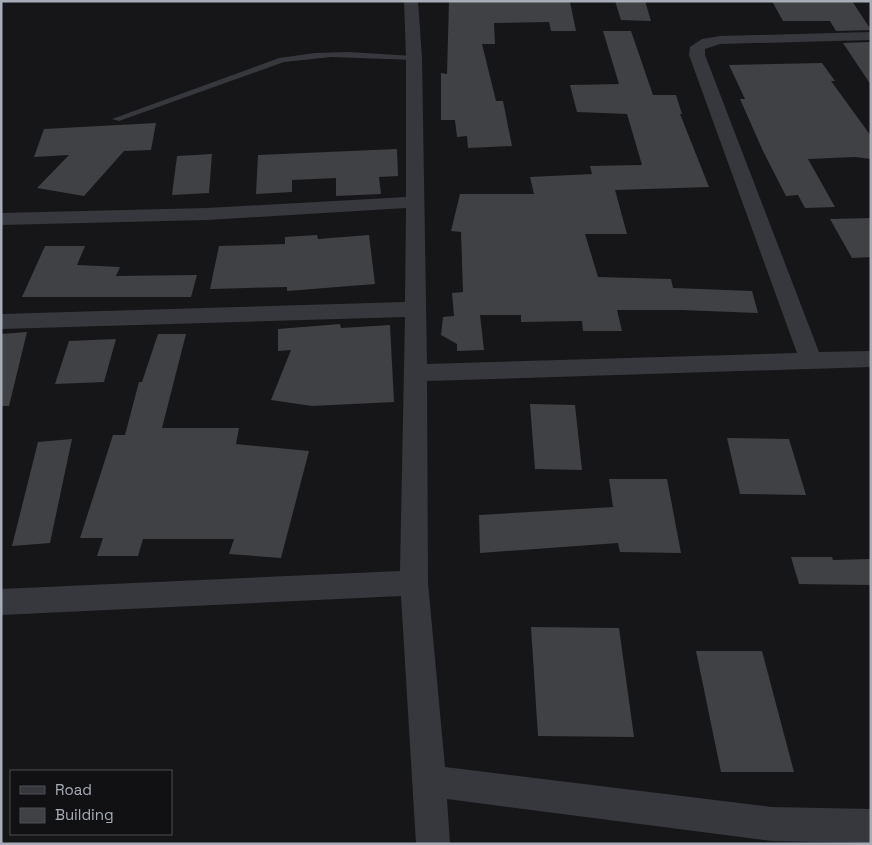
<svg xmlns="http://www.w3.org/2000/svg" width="872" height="845" viewBox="0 0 872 845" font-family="'Space Grotesk',sans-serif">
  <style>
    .building { fill: #404145 }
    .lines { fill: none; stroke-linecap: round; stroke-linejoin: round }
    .lane { fill: #37383d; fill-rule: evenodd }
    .street { fill: #37383d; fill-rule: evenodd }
  </style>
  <rect width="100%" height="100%" fill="#161618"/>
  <g class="building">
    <path d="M449 1 570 2 576 31H551L549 22 494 23 495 44H482L496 101H503L512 146 468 148 467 136 457 137 455 120H441V73L447 74Z"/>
    <path d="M615 1H645L651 21 621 20Z"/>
    <path d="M772 1H852L871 30 836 31 830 21H783Z"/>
    <path d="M603 31H631L653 95H676L682 114H680L709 187 615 190 627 234H585L598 277 671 279 673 288 752 291 758 313 681 310H617L622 331H583L582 321 521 322V315H480L484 350 457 351V344L441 335 443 317 454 316 452 293 463 292 461 232 451 231 460 194H534L530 177 592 174 590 166 642 165 627 114 577 112 570 85 619 84Z"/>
    <path d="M871 42V85L843 43Z"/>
    <path d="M822 63 835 81H831L871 136V159L855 157 808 159 835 207 805 208 798 195 786 196 763 151 740 99H745L729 65Z"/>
    <path d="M156 123 151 150 124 151 84 196 37 188 69 155 34 157 44 129Z"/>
    <path d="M397 149 398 176 379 177 381 194 336 196V178L292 180V192L256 194 258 155Z"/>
    <path d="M212 154 209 193 172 195 177 156Z"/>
    <path d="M871 218V257L852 258 830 219Z"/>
    <path d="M317 235 318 239 369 235 375 284 287 291V287L210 289 219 246 285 244V237Z"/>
    <path d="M45 246H85L77 265 120 267 116 276 197 275 191 297H22Z"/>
    <path d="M340 324 341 328 390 325 394 402 312 406 271 400 291 350 278 351V329Z"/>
    <path d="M27 332 9 406H1V334Z"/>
    <path d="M158 334H186L162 428H239L236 444 309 451 281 558 229 554 234 539H143L138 556H97L103 538H80L113 435H125L139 382H142Z"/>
    <path d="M116 339 104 382 55 384 69 341Z"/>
    <path d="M530 404 575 405 582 470 535 469Z"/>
    <path d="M727 438 789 439 806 495 740 494Z"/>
    <path d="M72 439 50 543 12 546 38 442Z"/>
    <path d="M609 479H667L681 553 620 552 618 543 480 553 479 515 613 507Z"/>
    <path d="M791 557H832L833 560 871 559V585L799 584Z"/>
    <path d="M531 627 619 628 634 737 538 736Z"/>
    <path d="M696 651H762L794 772H721Z"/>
  </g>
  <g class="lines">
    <path class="lane" d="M348 52 414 56 418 58 414 60 331 57 284 62 119 121 112 119 279 58 315 53Z"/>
    <path class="street" d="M404 1H418L422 58 427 364 797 353 689 55 690 47 702 39 720 36 871 32V40L720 44 705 49V55L819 352 871 351V367L427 381 428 583 445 767 772 807 871 809V843L772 841 447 799 450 844H416L401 596 1 615V589L400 571 405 317 1 329V314L405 302 406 208 207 220 1 225V213L207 208 406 197V58Z"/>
  </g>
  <rect width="872" height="845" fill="none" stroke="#a8adb8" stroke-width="5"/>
  <rect x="10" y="770" width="162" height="65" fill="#111113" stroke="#4d4f55"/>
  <rect x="20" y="786" width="25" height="8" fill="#37383d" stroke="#4d4f55"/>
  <text x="55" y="795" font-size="15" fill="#a8adb8">Road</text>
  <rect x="20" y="808" width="25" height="15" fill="#404145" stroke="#4d4f55"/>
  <text x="55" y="820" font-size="15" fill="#a8adb8">Building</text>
</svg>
